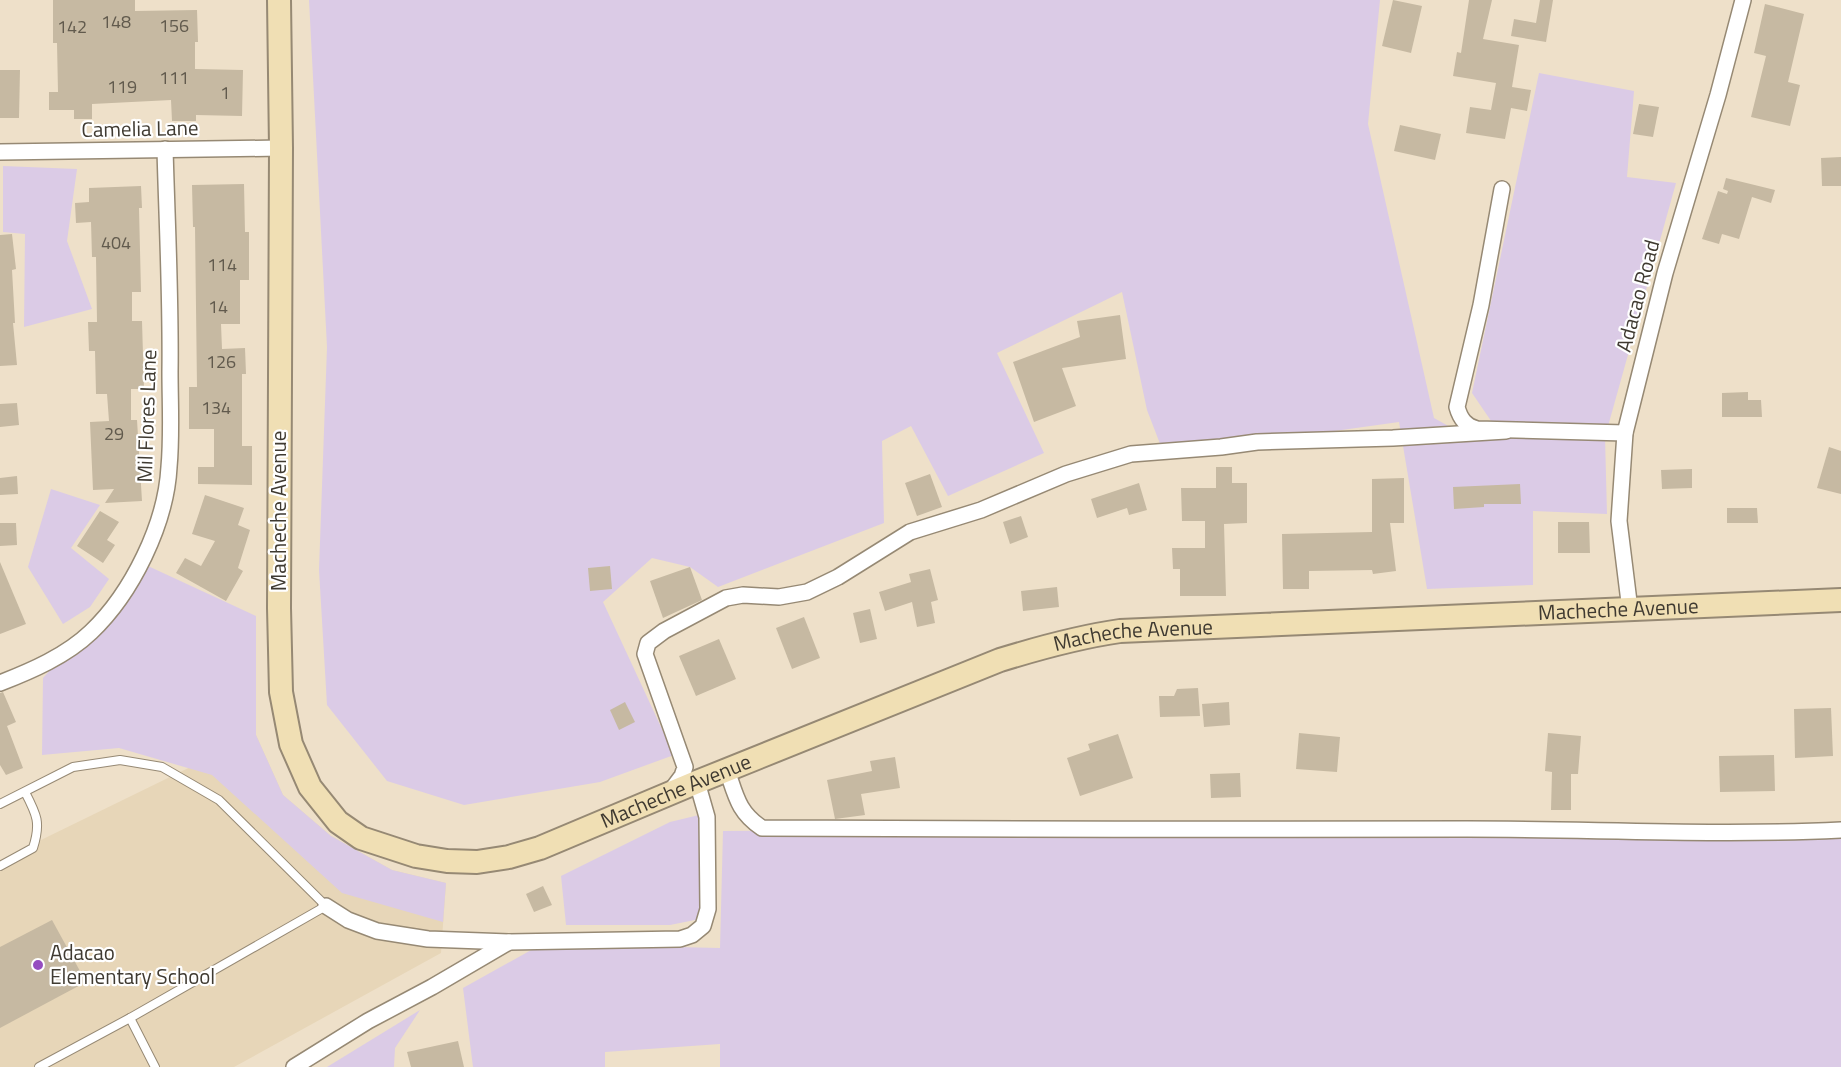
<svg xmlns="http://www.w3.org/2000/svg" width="1841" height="1067" viewBox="0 0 1841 1067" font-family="'Titillium Web',sans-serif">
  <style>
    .built { fill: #e7d6b8 }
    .green { fill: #dbcbe6 }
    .building { fill: #c6b9a2 }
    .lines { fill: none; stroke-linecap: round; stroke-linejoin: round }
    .lane-casing { stroke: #968974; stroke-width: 10 }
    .street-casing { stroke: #968974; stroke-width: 18 }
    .secondary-casing { stroke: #968974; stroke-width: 26 }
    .lane { stroke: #fff; stroke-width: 8 }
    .street { stroke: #fff; stroke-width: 15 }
    .secondary { stroke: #f0dfb4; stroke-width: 22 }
    .poi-dot { fill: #964dc0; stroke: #fff; stroke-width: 2 }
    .labels { text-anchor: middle; stroke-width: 4.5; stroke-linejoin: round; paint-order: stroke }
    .number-label { font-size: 18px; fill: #615a4d }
    .street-label { font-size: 21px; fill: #3f3a31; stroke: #fff }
    .poi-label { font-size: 21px; fill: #3f3a31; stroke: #fff; text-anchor: start }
  </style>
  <rect width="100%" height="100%" fill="#eee0c9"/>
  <path class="built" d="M256 735 283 795 331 836 392 870 446 883 441 953 234 1067H0V860Z"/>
  <g class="green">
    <path d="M309 0H1380L1368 124 1434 418 1470 438 1502 437 1472 393 1539 73 1634 91 1627 177 1676 183 1605 437 1607 514 1533 511V585L1427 589 1399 422 1221 447 1162 449 1147 410 1122 292 997 353 1044 453 948 496 911 426 882 441 884 523 718 587 690 567 652 558 603 602 674 755 600 782 464 805 387 781 327 705 319 570 327 347Z"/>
    <path d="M3 166 77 169 67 241 92 309 24 327 25 234 3 232Z"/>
    <path d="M51 489 100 505 71 548 109 579 90 607 63 624 28 567Z"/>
    <path d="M148 566 256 616V735L283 795 331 836 392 870 446 883 443 922 342 893 212 775 119 748 42 755 43 678 132 578Z"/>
    <path d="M699 815 701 902 700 919 670 925H566L561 876 670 822Z"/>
    <path d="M1114 829H1841V1067H720V1044L605 1052V1067H473L463 988 542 944 720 948 723 831Z"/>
    <path d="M420 1010 395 1048 394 1067H327Z"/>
  </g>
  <g class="building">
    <path d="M53 0H135V11L197 10 198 42H195V69L243 70 242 116 196 115V121H172L171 100 92 104V119H74V110H49V92H58L57 43H53Z"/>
    <path d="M1393 0 1422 6 1411 53 1382 46Z"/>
    <path d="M1469 0H1492L1483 39 1519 45 1512 87 1531 90 1527 111 1511 108 1505 139 1466 133 1470 107 1491 110 1496 83 1453 76 1457 52 1461 53Z"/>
    <path d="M1540 0H1553L1546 42 1511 36 1514 19 1536 23Z"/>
    <path d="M1765 4 1804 14 1788 82 1800 85 1790 126 1751 117 1766 56 1754 53Z"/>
    <path d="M0 70H20L19 118H0Z"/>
    <path d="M1639 104 1659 107 1653 137 1633 134Z"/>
    <path d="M1400 125 1441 134 1435 160 1394 151Z"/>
    <path d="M1841 157V186H1822L1821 158Z"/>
    <path d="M1726 178 1775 190 1771 203 1752 197 1739 239 1722 234 1719 244 1702 239 1718 191 1727 194 1728 191 1723 189Z"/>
    <path d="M244 184 245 232H249V280H240V324H221L222 349 245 348 246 374H242V446H252V485L198 484V467H214V429H189V387H197L195 227H193L192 185Z"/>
    <path d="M141 186 142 208H139L141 292H132V321H142L144 389H131V420H137L142 501 105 503 114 489 93 490 90 422 109 421 107 394H96L95 351H89L88 322H97L96 257H92L91 222 76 223 75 203 89 202V188Z"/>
    <path d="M12 234 16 269 12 270 15 323H13L17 365 0 366V235Z"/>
    <path d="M1120 315 1126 359 1062 368 1076 406 1034 422 1013 362 1080 337 1077 321Z"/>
    <path d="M1748 392V400H1761L1762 417H1722V393Z"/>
    <path d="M17 403 19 425 0 427V404Z"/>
    <path d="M1829 447 1841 451V494L1817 488Z"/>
    <path d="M1216 467H1232V483H1247V523L1224 524 1226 596H1180V569H1173L1172 548H1205V521H1182L1181 488H1216Z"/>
    <path d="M1692 469V488L1662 489 1661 470Z"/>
    <path d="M930 474 942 507 917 516 905 483Z"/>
    <path d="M17 476 18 494 0 495V478Z"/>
    <path d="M1404 478V523H1390L1396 571 1373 574 1372 570 1309 571V589H1283L1282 534 1372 532V479Z"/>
    <path d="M1139 483 1147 510 1129 515 1127 508 1097 518 1091 499Z"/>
    <path d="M1520 484 1521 504H1484V507L1454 509 1453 487Z"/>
    <path d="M205 495 244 508 238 525 250 530 238 568 243 571 226 601 176 573 185 558 201 566 215 541 192 534Z"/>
    <path d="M1727 508H1757L1758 523H1727Z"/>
    <path d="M100 511 119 522 107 540 115 545 103 563 77 546Z"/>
    <path d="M1021 516 1028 537 1010 544 1003 522Z"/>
    <path d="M1558 522H1589L1590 553H1558Z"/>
    <path d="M0 523H16L17 545 0 546Z"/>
    <path d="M0 562 26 624 0 634Z"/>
    <path d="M610 566 612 589 590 591 588 568Z"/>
    <path d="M690 567 702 600 663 618 650 581Z"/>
    <path d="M930 569 938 600 931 602 935 623 917 627 912 602 885 611 879 592 911 582 909 574Z"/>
    <path d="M1057 587 1059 607 1023 611 1021 591Z"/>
    <path d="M870 609 877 639 860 643 853 613Z"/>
    <path d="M804 617 820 658 792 669 776 628Z"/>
    <path d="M719 639 736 679 696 696 679 656Z"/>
    <path d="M1198 688 1200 716 1160 717 1159 696H1174L1177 689Z"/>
    <path d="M3 692 16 722 7 726 23 768 6 775 0 765V693Z"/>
    <path d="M625 702 635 722 619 730 610 710Z"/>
    <path d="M1229 702 1230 725 1204 727 1202 704Z"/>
    <path d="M1831 708 1833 756 1795 758 1794 709Z"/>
    <path d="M1299 733 1340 737 1337 772 1296 769Z"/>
    <path d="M1548 733 1581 736 1578 774H1571V810H1551L1552 772 1545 771Z"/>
    <path d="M1118 734 1133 778 1080 796 1067 758 1090 750 1088 744Z"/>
    <path d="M1774 755 1775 791 1720 792 1719 756Z"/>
    <path d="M895 757 900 788 861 794 865 815 835 819 827 780 872 771 870 761Z"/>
    <path d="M1240 773 1241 797 1211 798 1210 774Z"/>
    <path d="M543 886 552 905 534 912 526 894Z"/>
    <path d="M52 920 86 982 0 1028V947Z"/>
    <path d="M458 1041 464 1067H411L407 1052Z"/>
  </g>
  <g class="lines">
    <defs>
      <g id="lane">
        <path d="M0 804 73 767 120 760 162 767 219 800 326 906 130 1018 39 1067"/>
        <path d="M0 866 33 848C41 823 37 815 25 792"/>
        <path d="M130 1018 155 1067"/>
      </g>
      <g id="street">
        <path d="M0 152 281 148"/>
        <path d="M1502 189 1481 305 1457 407C1460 418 1465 426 1477 429L1625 433"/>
        <path d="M1630 610 1619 521 1625 433 1665 273 1718 95 1743 0"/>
        <path d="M0 683C31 671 66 656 91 632 132 593 166 524 169 467 172 435 170 403 170 372 171 298 167 223 165 149"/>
        <path d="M727 770C736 796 738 812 762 828 997 830 1232 829 1467 829 1592 829 1716 836 1841 830"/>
        <path d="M670 792 682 776 685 767 645 654 648 643 664 631 726 598 743 595 779 597 807 592 838 577 910 532 981 510 1066 474 1131 454 1221 447 1257 442 1393 438 1506 431"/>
        <path d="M326 906 348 920 377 931 428 939 509 942 680 939 692 935 703 926 708 909 707 817 697 782"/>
        <path d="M294 1067 368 1021 432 987 509 942"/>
      </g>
      <g id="secondary">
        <path id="s1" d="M279 0 281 148 279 608 281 692 291 744 310 787 338 822 361 838 416 856 447 861 477 862 509 857 540 848 697 782 1000 660C1039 648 1078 637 1120 631L1841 600"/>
      </g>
    </defs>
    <use href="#lane" class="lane-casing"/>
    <use href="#street" class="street-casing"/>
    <use href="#secondary" class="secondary-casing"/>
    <use href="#lane" class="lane"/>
    <use href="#street" class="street"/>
    <use href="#secondary" class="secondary"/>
  </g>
  <circle class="poi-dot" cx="38" cy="965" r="6"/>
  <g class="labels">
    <g class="number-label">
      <text x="116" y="28">148</text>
      <text x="174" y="32">156</text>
      <text x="72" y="33">142</text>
      <text x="174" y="84">111</text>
      <text x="122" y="93">119</text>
      <text x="225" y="99">1</text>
      <text x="116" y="249">404</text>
      <text x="222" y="271">114</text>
      <text x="218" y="313">14</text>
      <text x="221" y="368">126</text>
      <text x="216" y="414">134</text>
      <text x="114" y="440">29</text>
    </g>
    <g class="street-label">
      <text transform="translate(140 129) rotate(-1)" y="7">Camelia Lane</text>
      <text transform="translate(1638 296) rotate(-75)" y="7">Adacao Road</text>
      <text transform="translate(147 416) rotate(-88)" y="7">Mil Flores Lane</text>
      <text transform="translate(279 511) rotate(-90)" y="7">Macheche Avenue</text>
      <text dy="7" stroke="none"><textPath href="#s1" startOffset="2168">Macheche Avenue</textPath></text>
      <text dy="7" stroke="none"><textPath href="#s1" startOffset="1682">Macheche Avenue</textPath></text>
      <text dy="7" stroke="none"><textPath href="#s1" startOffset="1196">Macheche Avenue</textPath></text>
    </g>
    <g class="poi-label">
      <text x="50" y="960">Adacao<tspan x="50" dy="24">Elementary School</tspan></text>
    </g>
  </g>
</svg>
